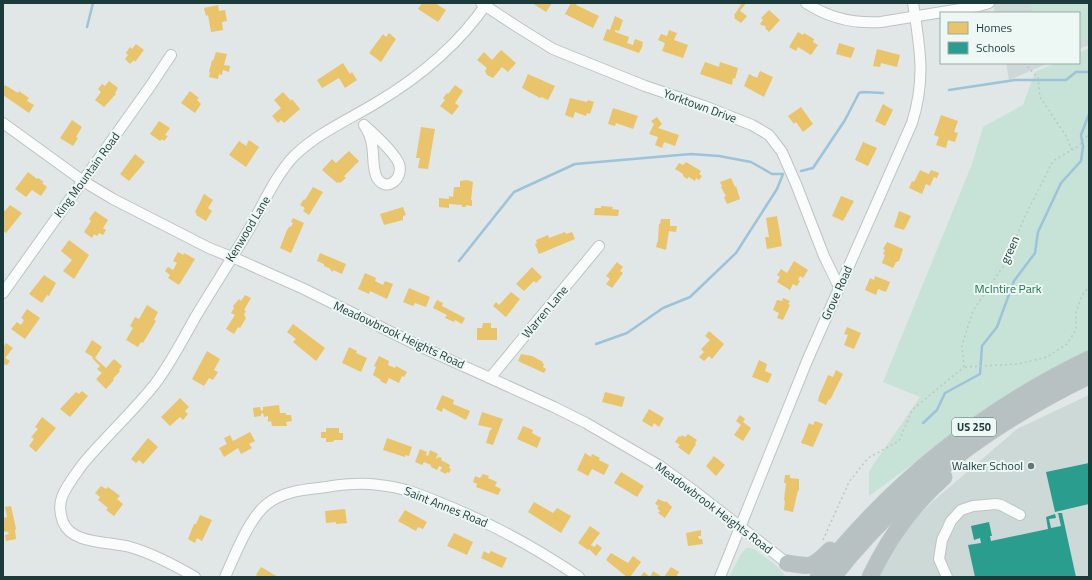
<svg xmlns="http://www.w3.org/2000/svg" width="1092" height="580" viewBox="0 0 1092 580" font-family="'Titillium Web',sans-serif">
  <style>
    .built { fill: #cdd9d7 }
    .green { fill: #c7e2d6 }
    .homes { fill: #e9c46a }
    .schools { fill: #2a9d8f }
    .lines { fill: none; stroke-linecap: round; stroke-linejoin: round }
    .stream { stroke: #9cc3da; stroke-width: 2.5 }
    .minor-casing { stroke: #bdc4c3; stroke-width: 12 }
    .highway-casing { stroke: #bac4c4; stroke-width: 17 }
    .path { stroke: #bec7c7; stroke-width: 1.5; stroke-dasharray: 2 3; stroke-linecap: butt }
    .minor { stroke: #fafbfb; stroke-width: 10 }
    .highway { stroke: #b8c1c1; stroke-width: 15 }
    .poi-dot { fill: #617776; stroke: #edf7f4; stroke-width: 1.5 }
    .labels { text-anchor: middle; stroke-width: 4; stroke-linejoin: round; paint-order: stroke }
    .shield { fill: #edf7f4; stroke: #5b7372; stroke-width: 1 }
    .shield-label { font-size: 11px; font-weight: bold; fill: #1d3a3a }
    .street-label { font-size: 12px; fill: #1d3a3a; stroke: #edf7f4 }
    .park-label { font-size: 12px; fill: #257456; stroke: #edf7f4 }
    .poi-label { font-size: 12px; fill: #1d3a3a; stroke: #edf7f4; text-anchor: end }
  </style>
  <rect width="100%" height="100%" fill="#e0e7e6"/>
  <g class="built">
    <path d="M993 3H1089V45L1079 49V13H995Z"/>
    <path d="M1006 63H1049L1009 80Z"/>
    <path d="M1089 395V577H878L893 540 931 503 1017 429Z"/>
  </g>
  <g class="green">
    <path d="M1030 3H1089V39L1079 41V13H1033Z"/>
    <path d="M1089 48V361L977 417 869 496V471L920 397 883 382 972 164 983 127 1023 105 1035 72 1056 63H1079V53Z"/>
    <path d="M746 548H750L754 549 777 566 786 577H729L741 554Z"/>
  </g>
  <g class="homes">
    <path d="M422 3H435L446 10 438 22 418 9Z"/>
    <path d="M532 3H552L546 12Z"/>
    <path d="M571 3H577L576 5 599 16 593 28 565 14Z"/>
    <path d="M738 3H746L740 11 747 16 741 23 734 18 735 16 734 15 741 5Z"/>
    <path d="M218 5 219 11 225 10 227 21 222 22 223 30 211 32 208 15 206 16 204 8Z"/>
    <path d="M769 10 780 20 769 32 765 28 766 27 764 25 763 26 760 24 763 20 761 18Z"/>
    <path d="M615 16 623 20 619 31 615 30V32L629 37 627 43 633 45 635 39 643 42 642 45H643L639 53 603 40 607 29 610 30Z"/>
    <path d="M669 30 677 33 674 40 688 45 683 58 662 51 665 43 658 40 661 34 667 36Z"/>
    <path d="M798 32 803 35 804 33 814 39 813 42 818 45 811 55 798 47 796 51 789 47Z"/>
    <path d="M389 33 396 39 381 62 369 53 383 34 386 37Z"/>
    <path d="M839 43 855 48 851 58 836 54Z"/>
    <path d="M136 44 144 50 135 62 134 60 130 64 125 59 128 55 126 53 130 47 132 49Z"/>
    <path d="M877 49 900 55 897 67 881 63 880 67 873 66Z"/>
    <path d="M501 50 516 63 508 72 502 67 493 78 487 75 485 71 487 68 477 60 484 52 492 60Z"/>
    <path d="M216 52 227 54 224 65 230 66 229 72 223 70 222 75 219 74 218 79 209 77 210 72H209L212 60 213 61Z"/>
    <path d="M705 62 719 67 720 62 738 68 735 79 733 78 732 85 700 74Z"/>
    <path d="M343 63 350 74 352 72 357 80 345 88 339 78 322 88 317 80Z"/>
    <path d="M760 71 773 77 764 97 744 86 749 74 757 78Z"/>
    <path d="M528 74 555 86 548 100 541 97 540 98 522 88Z"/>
    <path d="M109 81 118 88 115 93 116 94 104 107 95 100 101 92 98 89 102 84 105 86Z"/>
    <path d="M5 85 18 93 19 91 29 98 27 101 34 105 29 113 3 95V88Z"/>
    <path d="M455 85 463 91 455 103 459 106 452 115 440 106 445 100 443 98 447 93 448 94Z"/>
    <path d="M190 91 199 98 197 100 201 104 195 113 181 103Z"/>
    <path d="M283 92 291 101 292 99 300 109 284 123 281 120 278 123 272 116 281 108 274 100Z"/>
    <path d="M570 98 587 102 588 100 594 102 590 114 587 113 586 116 575 112 573 118 565 115Z"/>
    <path d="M883 104 893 110 885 126 875 121Z"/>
    <path d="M801 107 813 124 803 132 796 122 794 124 788 116Z"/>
    <path d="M613 108 638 116 633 129 616 123 615 126 608 124Z"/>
    <path d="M941 115 958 121 954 132 958 133 955 142 948 140 946 148 936 145 939 137 934 135Z"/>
    <path d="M657 117 662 124 658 128 679 135 675 146 664 142 662 148 655 145 658 137 649 134 654 124 651 121Z"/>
    <path d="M72 120 82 127 76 137 78 138 73 146 60 138Z"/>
    <path d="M159 121 170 128 165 135 168 136 164 141 162 139 160 141 150 134Z"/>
    <path d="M421 127 435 129 428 169 418 168 420 158H416Z"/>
    <path d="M249 140 259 147 246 167 229 155 239 141 246 146Z"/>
    <path d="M863 142 877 148 868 166 855 160Z"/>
    <path d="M349 151 359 161 344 176 346 178 340 183 338 182 337 183 322 170 332 159 336 163Z"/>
    <path d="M135 154 145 162 129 181 120 174Z"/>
    <path d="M686 162 701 171 699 174 702 176 699 180 696 178 695 181 689 177 687 179 683 176V174L675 169 679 163 683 165Z"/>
    <path d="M920 170 929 174 931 170 939 173 937 178 934 177 930 186 926 184 922 194 909 188 912 181 914 182Z"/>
    <path d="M28 172 37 179 38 178 44 182 42 183 47 187 41 196 32 190 26 197 15 189Z"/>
    <path d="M731 178 735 187 736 186 740 199 727 204 724 197 726 196 721 187 722 186 720 182Z"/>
    <path d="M467 180 473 182 471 200H472V206L466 205V207H462V205L449 204V208L439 207V198L449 199V196L453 197 454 187H460V181Z"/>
    <path d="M313 187 323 192 309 215 303 211 305 208 300 205 304 199 305 200Z"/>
    <path d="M204 194 213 200 208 208 212 211 206 221 196 215 197 214 195 212Z"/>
    <path d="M841 196 854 201 843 221 832 216Z"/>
    <path d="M10 205 22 213 6 233 3 231V210L5 211Z"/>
    <path d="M601 206 613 207 612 209 619 210 618 216 594 215 595 208H601Z"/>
    <path d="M403 207 406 215 403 216V220L384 225 380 214Z"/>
    <path d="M95 211 108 220 103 228 106 230 103 235 99 233 97 236 94 234 92 238 84 232 91 221 89 219Z"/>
    <path d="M899 211 911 216 904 230 894 227Z"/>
    <path d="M777 216 782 246 767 249 765 237H769L766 218Z"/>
    <path d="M293 218 304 223 291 253 280 248 287 230 290 226 291 227 293 223 291 222Z"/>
    <path d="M661 219H670V226H677L676 232 669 231 666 250 656 247 658 240 659 224H660Z"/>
    <path d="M565 232 566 234 572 232 575 239 539 254 535 244 537 243 536 240 548 235 549 238Z"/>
    <path d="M69 240 89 255 74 279 63 271 72 260 61 251Z"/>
    <path d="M887 242 903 249 899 261 896 262 893 268 882 263 885 255 883 254 885 250 883 249Z"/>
    <path d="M178 252 183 255 184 253 195 259 179 285 168 278 170 275 165 271 168 267 173 270 177 263 173 261Z"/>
    <path d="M320 253 346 264 342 274 333 270V272L330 270 331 269 324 266V264L317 261Z"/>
    <path d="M794 261 808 270 803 278 800 276 798 280 800 281 797 286 793 284 790 290 777 282 780 277 777 275 781 269 787 273Z"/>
    <path d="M617 262 623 267 620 271 623 273 612 288 606 284 610 279 606 276Z"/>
    <path d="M532 267 542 277 536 283 534 281 524 291 516 284Z"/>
    <path d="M365 273 376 278 375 281 383 285 385 281 393 284 387 299 370 291 369 294 358 289Z"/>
    <path d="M44 275 56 283 49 296 47 295 42 303 29 294Z"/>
    <path d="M875 276 890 282 886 292 878 289 876 295 865 290 870 278 874 280Z"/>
    <path d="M409 288 430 297 426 307 415 303 413 306 403 302Z"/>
    <path d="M511 292 520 299 506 317 493 306 496 302 499 305Z"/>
    <path d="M245 295 251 298 244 310 246 311 244 315 246 318 240 328 238 327 234 334 226 329 235 315 231 313 234 308 233 306 239 299 241 301Z"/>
    <path d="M783 298 790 301 788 304 790 305 783 320 777 318 779 313 773 310 777 300 782 301Z"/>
    <path d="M437 300 443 303 442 306 465 318 462 324 455 320 454 322 445 318 447 315 433 308Z"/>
    <path d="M147 305 158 312 154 320 156 321 143 343 141 342 138 347 126 340 133 328 130 326 135 317 139 319Z"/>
    <path d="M27 309 40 318 25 339 11 329 17 322 21 325 24 320 21 318Z"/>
    <path d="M483 323H491V328H497V340H477V328H482Z"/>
    <path d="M293 324 325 348 316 361 293 342 296 339 287 332Z"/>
    <path d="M847 327 861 333 854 349 844 345 848 335 844 334Z"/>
    <path d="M709 331 724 344 712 359 709 356 704 361 699 357 704 352 701 349 710 340 705 336Z"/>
    <path d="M92 340 102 347 95 358 106 368 114 359 122 366 119 370 120 371 113 379 114 380 106 389 96 379 102 373 97 369 100 366 92 358 93 357 85 352Z"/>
    <path d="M6 343 13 348 5 358 10 361 7 365 5 364 4 366 3 365V348Z"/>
    <path d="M349 347 357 351 356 353 367 358 361 372 342 363Z"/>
    <path d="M207 351 220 359 214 370 218 372 213 380 209 378 204 386 192 379Z"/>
    <path d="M521 354 532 356 543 362 542 363 544 364 543 367 546 369 544 373 518 361Z"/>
    <path d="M379 356 389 361 388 365 395 368 396 366 407 372 404 377 402 376 399 383 389 378 386 384 380 381 381 380 373 375 376 367 374 366Z"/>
    <path d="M759 360 767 364 765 371 772 374 768 383 752 377Z"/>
    <path d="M836 370 843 374 830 400 829 399 826 405 818 401 819 396 828 375 833 377Z"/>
    <path d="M82 391 88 396 70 417 60 409 76 392 79 394Z"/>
    <path d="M605 392 625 397 622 407 602 402Z"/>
    <path d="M442 395 454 400 453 404 470 411 466 420 443 408 442 412 436 409Z"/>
    <path d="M180 398 189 407 185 411 188 414 183 420 180 417 170 426 161 417Z"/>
    <path d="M279 405 280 413H286V415H291L292 421 286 422 287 426H272L271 421 268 422V416L264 417 263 413 261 414V416L254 417 253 408 260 407 261 411 263 410V407Z"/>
    <path d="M649 409 664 418 659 427 654 423 652 427 642 421Z"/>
    <path d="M482 412 503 419 493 445 486 443 490 430H491L492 428 478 425Z"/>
    <path d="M740 415 745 419 743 422 751 428 743 441 734 435 741 425 736 421Z"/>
    <path d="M42 417 56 428 36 452 29 446 34 439 31 437 38 429 35 427Z"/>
    <path d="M815 421 823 424 813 447 801 443 809 423 813 425Z"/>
    <path d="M523 426 533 430 532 433 541 438 537 448 517 439Z"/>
    <path d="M326 428H339V433H343V440H334V441L332 442H326V438H321V432H326Z"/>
    <path d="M250 432 255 441 249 444 252 448 241 454 238 448 224 457 219 448 227 444 224 438 230 435 233 441Z"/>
    <path d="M688 434 697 440 695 443 696 444 689 455 678 447 680 445 675 442 679 436 680 437 682 435 685 437Z"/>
    <path d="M148 438 158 447 143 464 139 460 136 463 131 459Z"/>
    <path d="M387 438 412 447 409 456 405 455V457L383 450Z"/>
    <path d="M420 449 427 452 426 455 428 456 430 450 438 454 436 458 437 459 438 457 442 458 441 460 450 465 449 468 451 469 449 473 447 472 446 474 440 471 442 467 439 466 437 470 431 467V465L424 462 422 465 415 462Z"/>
    <path d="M585 453 591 457 592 454 600 458 599 460 609 465 604 475 592 469 588 476 577 470Z"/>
    <path d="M714 456 725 465 716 476 706 466Z"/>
    <path d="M621 472 644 486 637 497 614 483Z"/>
    <path d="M483 474 489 476 488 478 497 482 495 486 501 489 498 495 476 487 477 484 473 482 475 476 480 478Z"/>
    <path d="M785 475H790V478L799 479V491L798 490 793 512 784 510 785 501 784 500 786 483H784Z"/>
    <path d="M101 486 106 489 108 487 120 496 117 499 123 504 114 516 106 510 108 508 98 500 100 497 95 493Z"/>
    <path d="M658 499 665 502 666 501 672 507 665 518 658 513 660 511 657 508 659 506 655 504Z"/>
    <path d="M534 502 553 513 557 508 571 516 561 533 528 512Z"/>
    <path d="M11 506 16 529 15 530 16 539 6 541 5 535 9 534 8 532 3 531V518L7 517 5 507Z"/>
    <path d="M345 509 347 523 336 524V522L326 523 325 511Z"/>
    <path d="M405 510 427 522 423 529 418 527 416 531 398 521Z"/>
    <path d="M200 515 212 520 202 541 197 538 195 543 188 539 194 524H196Z"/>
    <path d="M590 526 600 533 591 545 594 547 597 544 602 548 596 556 589 549 588 550 578 543Z"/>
    <path d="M701 530V536H698L699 539H702L703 544 688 546 686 533Z"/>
    <path d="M454 533 473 542 467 555 447 546Z"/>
    <path d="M484 551 489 554 491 551 507 558 502 568 481 558Z"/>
    <path d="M611 553 628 563 633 556 641 562 630 577H627L606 560Z"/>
    <path d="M261 567 278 577H259L256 575Z"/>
    <path d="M671 567 679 572 676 577H664Z"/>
    <path d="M653 571 662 577H640L644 572 650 577Z"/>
  </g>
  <g class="schools">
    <path d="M1089 463V504L1055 512 1046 472Z"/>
    <path d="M1058 513H1062L1076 577H975L968 545 981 543 980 538 974 540 971 526 989 522 992 536H990L991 541 1048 529 1046 517 1055 514 1056 518 1049 519 1051 528 1061 526Z"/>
  </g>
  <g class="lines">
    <g class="stream">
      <path d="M87 27 93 3"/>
      <path d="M949 90 1015 80H1066L1076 72H1089"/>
      <path d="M801 171 813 168 845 120 859 93 863 92 883 93"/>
      <path d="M459 261 514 192 575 164 691 154 719 156 751 162 772 174H783L777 189 736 253 690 297 663 308 627 333 596 344"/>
      <path d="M923 423 937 410 945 393 980 374 982 346 997 327 1014 281 1035 253 1038 232 1061 183 1081 161 1083 146 1081 135 1089 114"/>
    </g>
    <defs>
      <g id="minor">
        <path d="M481 3 516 26 553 49 645 86 704 106 752 125 769 135 782 152 796 184 824 256 839 287"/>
        <path d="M806 3C829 18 854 24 881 22L979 6 989 3"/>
        <path d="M3 123 83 181 113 199 209 248 239 260 304 289 417 345 554 407 586 423 660 466 689 487 787 563"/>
        <path d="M364 125C373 133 395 153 399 164 404 179 386 193 377 178 372 168 374 155 372 145 371 138 368 131 364 125Z"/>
        <path d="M3 293 149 88 171 55"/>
        <path d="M490 378 599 246"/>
        <path d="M195 577C176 566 151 553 130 547 110 541 72 545 63 522 60 514 59 505 62 497 66 486 75 475 82 465 105 437 132 413 155 384 171 363 183 339 196 316 214 286 233 257 251 226 263 204 277 173 295 155 318 133 348 120 376 103 418 78 459 44 487 3"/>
        <path d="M225 577C235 555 249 518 267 504 282 492 301 490 319 488 338 485 359 482 379 485 402 487 422 495 443 504 491 523 536 548 579 577"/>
        <path d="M720 577 807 361 912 123C926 78 920 49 913 3"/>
        <path d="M947 577 939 559 942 540 951 521 961 510 973 506 996 504 1001 505 1020 515"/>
      </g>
      <g id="highway">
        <path d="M787 563C811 567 812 568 830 550"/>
        <path d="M818 577C890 484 983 410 1089 359"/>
        <path d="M833 577C901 490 990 424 1089 376"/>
        <path d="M870 577C888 539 912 505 944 477"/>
      </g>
    </defs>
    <use href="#minor" class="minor-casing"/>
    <use href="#highway" class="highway-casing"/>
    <g class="path">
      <path d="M1024 63 1038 78 1040 97 1066 136 1072 150"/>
      <path d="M964 367 962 345 973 311 1006 262 1025 216 1053 161 1079 146 1083 139 1089 135"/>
      <path d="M965 367 1018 364 1047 357 1067 344 1076 330V312L1082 295 1089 287"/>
      <path d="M823 540 849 482 868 458 899 441 912 410 964 367"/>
    </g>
    <use href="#minor" class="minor"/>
    <use href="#highway" class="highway"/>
  </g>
  <circle class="poi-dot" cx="1031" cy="466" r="4"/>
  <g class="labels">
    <rect class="shield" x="952" y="418" width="44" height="18" rx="3"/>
    <g class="shield-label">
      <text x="974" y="431">US 250</text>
    </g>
    <g class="street-label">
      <text transform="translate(700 106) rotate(20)" y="4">Yorktown Drive</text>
      <text transform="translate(87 175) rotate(-54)" y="4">King Mountain Road</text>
      <text transform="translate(248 229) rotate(-59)" y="4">Kenwood Lane</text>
      <text transform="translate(1010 250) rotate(-66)" y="4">green</text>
      <text transform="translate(837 293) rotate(-66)" y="4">Grove Road</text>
      <text transform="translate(545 312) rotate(-50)" y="4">Warren Lane</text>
      <text transform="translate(399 335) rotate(25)" y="4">Meadowbrook Heights Road</text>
      <text transform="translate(446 507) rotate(22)" y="4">Saint Annes Road</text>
      <text transform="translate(714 508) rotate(37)" y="4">Meadowbrook Heights Road</text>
    </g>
    <g class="park-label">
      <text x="1008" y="293">McIntire Park</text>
    </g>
    <g class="poi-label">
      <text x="1023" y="470">Walker School</text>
    </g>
  </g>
  <rect width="1092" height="580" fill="none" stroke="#1d3a3a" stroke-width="8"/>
  <rect x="940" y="12" width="140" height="52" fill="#edf7f4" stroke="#9aabaa"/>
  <rect x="948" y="22" width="20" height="12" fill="#e9c46a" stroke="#9aabaa"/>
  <text x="976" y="32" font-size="12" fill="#1d3a3a">Homes</text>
  <rect x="948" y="42" width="20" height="12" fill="#2a9d8f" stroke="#9aabaa"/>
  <text x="976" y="52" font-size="12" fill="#1d3a3a">Schools</text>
</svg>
